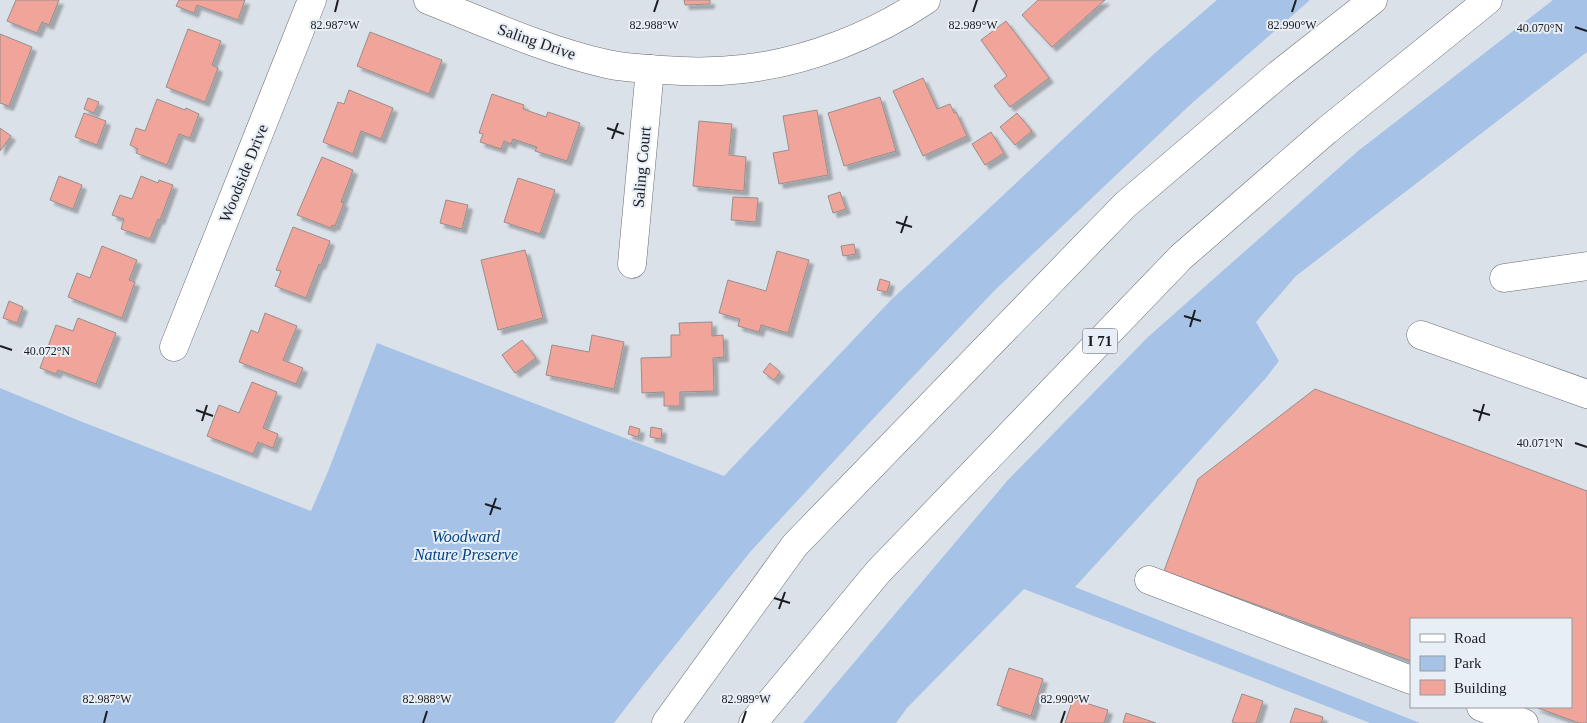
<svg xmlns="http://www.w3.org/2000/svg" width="1587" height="723" viewBox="0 0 1587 723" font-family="'Times New Roman',serif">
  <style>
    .green { fill: #a6c3e7 }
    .building { fill: #f1a49a; stroke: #988e8d; filter: url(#shadow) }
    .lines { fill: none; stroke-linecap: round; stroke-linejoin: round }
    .minor-casing { stroke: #696e74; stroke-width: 29 }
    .highway-casing { stroke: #696e74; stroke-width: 29 }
    .minor { stroke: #fff; stroke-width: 28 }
    .highway { stroke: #fff; stroke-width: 28 }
    .ticks { fill: none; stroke: #1b1d20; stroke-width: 2 }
    .labels { text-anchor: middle; stroke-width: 4; stroke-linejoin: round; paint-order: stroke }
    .shield { fill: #e8eef5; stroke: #585c60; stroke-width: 1 }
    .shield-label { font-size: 15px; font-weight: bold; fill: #1b1d20 }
    .street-label { font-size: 16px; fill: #1b1d20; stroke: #e8eef5 }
    .park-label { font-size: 16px; font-style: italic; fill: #004484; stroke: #e8eef5 }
    .ticks-label { font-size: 12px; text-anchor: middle; fill: #1b1d20; stroke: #e8eef5; stroke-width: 4; stroke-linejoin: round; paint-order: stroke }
  </style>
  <defs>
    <filter id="shadow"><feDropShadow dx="4.5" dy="4.5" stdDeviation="1" flood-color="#0004"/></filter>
  </defs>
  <rect width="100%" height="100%" fill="#dbe1e8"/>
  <g class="green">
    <path d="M1217 0H1310L1191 104 995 290 871 421 751 551 644 684 614 723H0V388L80 421 311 511 329 469 377 343 724 476 891 300 1155 53Z"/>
    <path d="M1553 0H1587V52L1296 276 1256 322 1279 361 1265 379 1075 587 1420 723H1370L1024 589 907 708 896 723H803L1007 481 1148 337 1358 151Z"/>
  </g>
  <g class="building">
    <path d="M16 0H59L49 25 42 22 37 33 7 21Z"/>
    <path d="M179 0H245L238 20 197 5 194 13 176 6Z"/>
    <path d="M684 0H710V4L685 5Z"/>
    <path d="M1038 0H1105L1052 47 1022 15Z"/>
    <path d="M1006 21 1049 78 1010 107 994 86 1007 76 981 40Z"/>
    <path d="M188 29 221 41 212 65 218 68 205 102 166 87Z"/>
    <path d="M370 32 442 60 429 94 357 66Z"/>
    <path d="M0 34 32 47 9 106 0 103Z"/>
    <path d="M923 78 937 109 950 104 954 113 956 112 967 136 923 156 893 91Z"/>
    <path d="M349 90 393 108 381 139 361 131 353 154 323 142 338 102 344 104Z"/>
    <path d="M492 94 524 105 523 109 546 117 548 112 580 123 567 161 535 151 537 147 513 139 511 144 504 141 501 149 480 142 483 134 479 133Z"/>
    <path d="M880 97 896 151 844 166 828 113Z"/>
    <path d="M88 98 99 102 94 113 84 109Z"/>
    <path d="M157 99 185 110 186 108 199 114 190 138 179 134 167 165 136 153 138 149 130 145 136 128 145 131Z"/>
    <path d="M817 110 828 175 779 184 773 153 789 150 783 116Z"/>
    <path d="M84 113 106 121 97 145 75 137Z"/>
    <path d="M1017 113 1032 131 1015 145 1000 127Z"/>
    <path d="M699 121 732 124 729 155 746 157 744 191 693 186Z"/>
    <path d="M0 128 11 136 0 151Z"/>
    <path d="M991 132 1004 153 985 165 972 144Z"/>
    <path d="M322 157 353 170 341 202 344 203 335 226 332 225 331 228 297 215Z"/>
    <path d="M59 176 82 185 73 209 50 200Z"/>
    <path d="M141 176 158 183 159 180 173 185 160 220 158 219 150 239 121 229 124 219 112 215 120 195 132 199Z"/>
    <path d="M518 178 555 190 540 234 504 222Z"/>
    <path d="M840 192 846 209 833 213 828 196Z"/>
    <path d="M733 197 758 198 756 222 731 220Z"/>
    <path d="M446 200 468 205 462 229 440 223Z"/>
    <path d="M293 227 330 241 321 265 319 264 306 298 275 286 281 271 276 270Z"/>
    <path d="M854 244 856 254 843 256 841 246Z"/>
    <path d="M102 246 137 260 129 280 135 282 122 318 68 297 77 273 90 278Z"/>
    <path d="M525 250 543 318 498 330 481 260Z"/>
    <path d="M777 251 809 260 788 333 761 325 759 332 738 326 740 319 719 313 728 280 766 291Z"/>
    <path d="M880 279 890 282 887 292 877 290Z"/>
    <path d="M9 301 23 307 17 323 3 318Z"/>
    <path d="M265 313 297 326 283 360 303 368 296 384 239 362 251 330 258 333Z"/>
    <path d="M78 318 116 333 96 384 58 370 56 374 40 368 56 325 73 331Z"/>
    <path d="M712 322V336L723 335 724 357 713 358 714 391 680 392V406H664V392L642 393 641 358 671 357V335H680L679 323Z"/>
    <path d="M592 335 624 342 614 389 546 375 552 345 589 352Z"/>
    <path d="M522 340 536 358 515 373 502 355Z"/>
    <path d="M770 363 780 372 774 380 763 372Z"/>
    <path d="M252 382 277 392 263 428 278 434 273 448 258 442 253 454 207 436 219 405 239 413Z"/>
    <path d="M1315 389 1587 491V723H1579L1535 707H1571V619H1411V661L1164 571 1198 479Z"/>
    <path d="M630 426 640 429 638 437 628 434Z"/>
    <path d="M651 427 662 429 661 439 650 437Z"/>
    <path d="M1009 668 1043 679 1031 716 997 705Z"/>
    <path d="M1242 694 1263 701 1256 723H1237L1232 722Z"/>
    <path d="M1073 699 1108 710 1104 723H1065Z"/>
    <path d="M1295 708 1323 717 1321 723H1290Z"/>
    <path d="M1126 713 1156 723H1123Z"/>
  </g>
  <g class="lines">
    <defs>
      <g id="minor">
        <path d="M428 0C486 23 545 50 607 64 625 68 645 69 663 70 689 72 717 72 743 69 806 62 873 36 926 0"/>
        <path d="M632 264 650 69"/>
        <path d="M1504 278 1587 266"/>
        <path d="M1421 335 1587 394"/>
        <path d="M174 347 312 0"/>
        <path d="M1149 580 1411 680"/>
        <path d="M1481 707 1524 723"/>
      </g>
      <g id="highway">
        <path d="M666 723 795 545 1125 205 1279 74 1373 0"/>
        <path d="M753 723 878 572 1181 257 1326 131 1488 0"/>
      </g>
    </defs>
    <use href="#minor" class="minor-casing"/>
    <use href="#highway" class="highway-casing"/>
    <use href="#minor" class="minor"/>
    <use href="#highway" class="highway"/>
  </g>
  <path class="ticks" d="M335 12 338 0M654 12 658 0M973 12 977 0M1292 12 1296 0M1575 27 1587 31M607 128 624 134M612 139 618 123M896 222 912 227M901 233 907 216M1184 316 1201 321M1190 327 1195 310M0 346 12 350M196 410 213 416M1473 410 1490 415M202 421 207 405M1479 421 1484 404M1575 443 1587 447M485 504 501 509M490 515 496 498M774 598 790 603M779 609 785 592M104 723 107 711M423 723 427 711M742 723 746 711M1061 723 1065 711"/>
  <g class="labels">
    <rect class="shield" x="1082.5" y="328.5" width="35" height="25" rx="4"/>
    <g class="shield-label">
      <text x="1100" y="346">I 71</text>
    </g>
    <g class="street-label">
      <text transform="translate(537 41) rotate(19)" y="6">Saling Drive</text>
      <text transform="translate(641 167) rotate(-85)" y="6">Saling Court</text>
      <text transform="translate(243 173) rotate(-68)" y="6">Woodside Drive</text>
    </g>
    <g class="park-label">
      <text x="466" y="542">Woodward<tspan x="466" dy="18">Nature Preserve</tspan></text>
    </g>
  </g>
  <g class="ticks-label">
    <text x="335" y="29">82.987°W</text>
    <text x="654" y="29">82.988°W</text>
    <text x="973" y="29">82.989°W</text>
    <text x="1292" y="29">82.990°W</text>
    <text x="1540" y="32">40.070°N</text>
    <text x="47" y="355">40.072°N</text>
    <text x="1540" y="447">40.071°N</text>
    <text x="107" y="703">82.987°W</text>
    <text x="427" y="703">82.988°W</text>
    <text x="746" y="703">82.989°W</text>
    <text x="1065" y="703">82.990°W</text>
  </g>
  <rect x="1410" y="618" width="162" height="90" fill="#e8eef5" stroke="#969aa0"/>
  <rect x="1420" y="634" width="25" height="8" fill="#ffffff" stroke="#969aa0"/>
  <text x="1454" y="643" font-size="15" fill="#1b1d20">Road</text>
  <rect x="1420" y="656" width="25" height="15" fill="#a6c3e7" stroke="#969aa0"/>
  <text x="1454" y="668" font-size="15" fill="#1b1d20">Park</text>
  <rect x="1420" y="680" width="25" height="15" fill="#f1a49a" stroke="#969aa0"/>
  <text x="1454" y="693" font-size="15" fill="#1b1d20">Building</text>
</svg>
